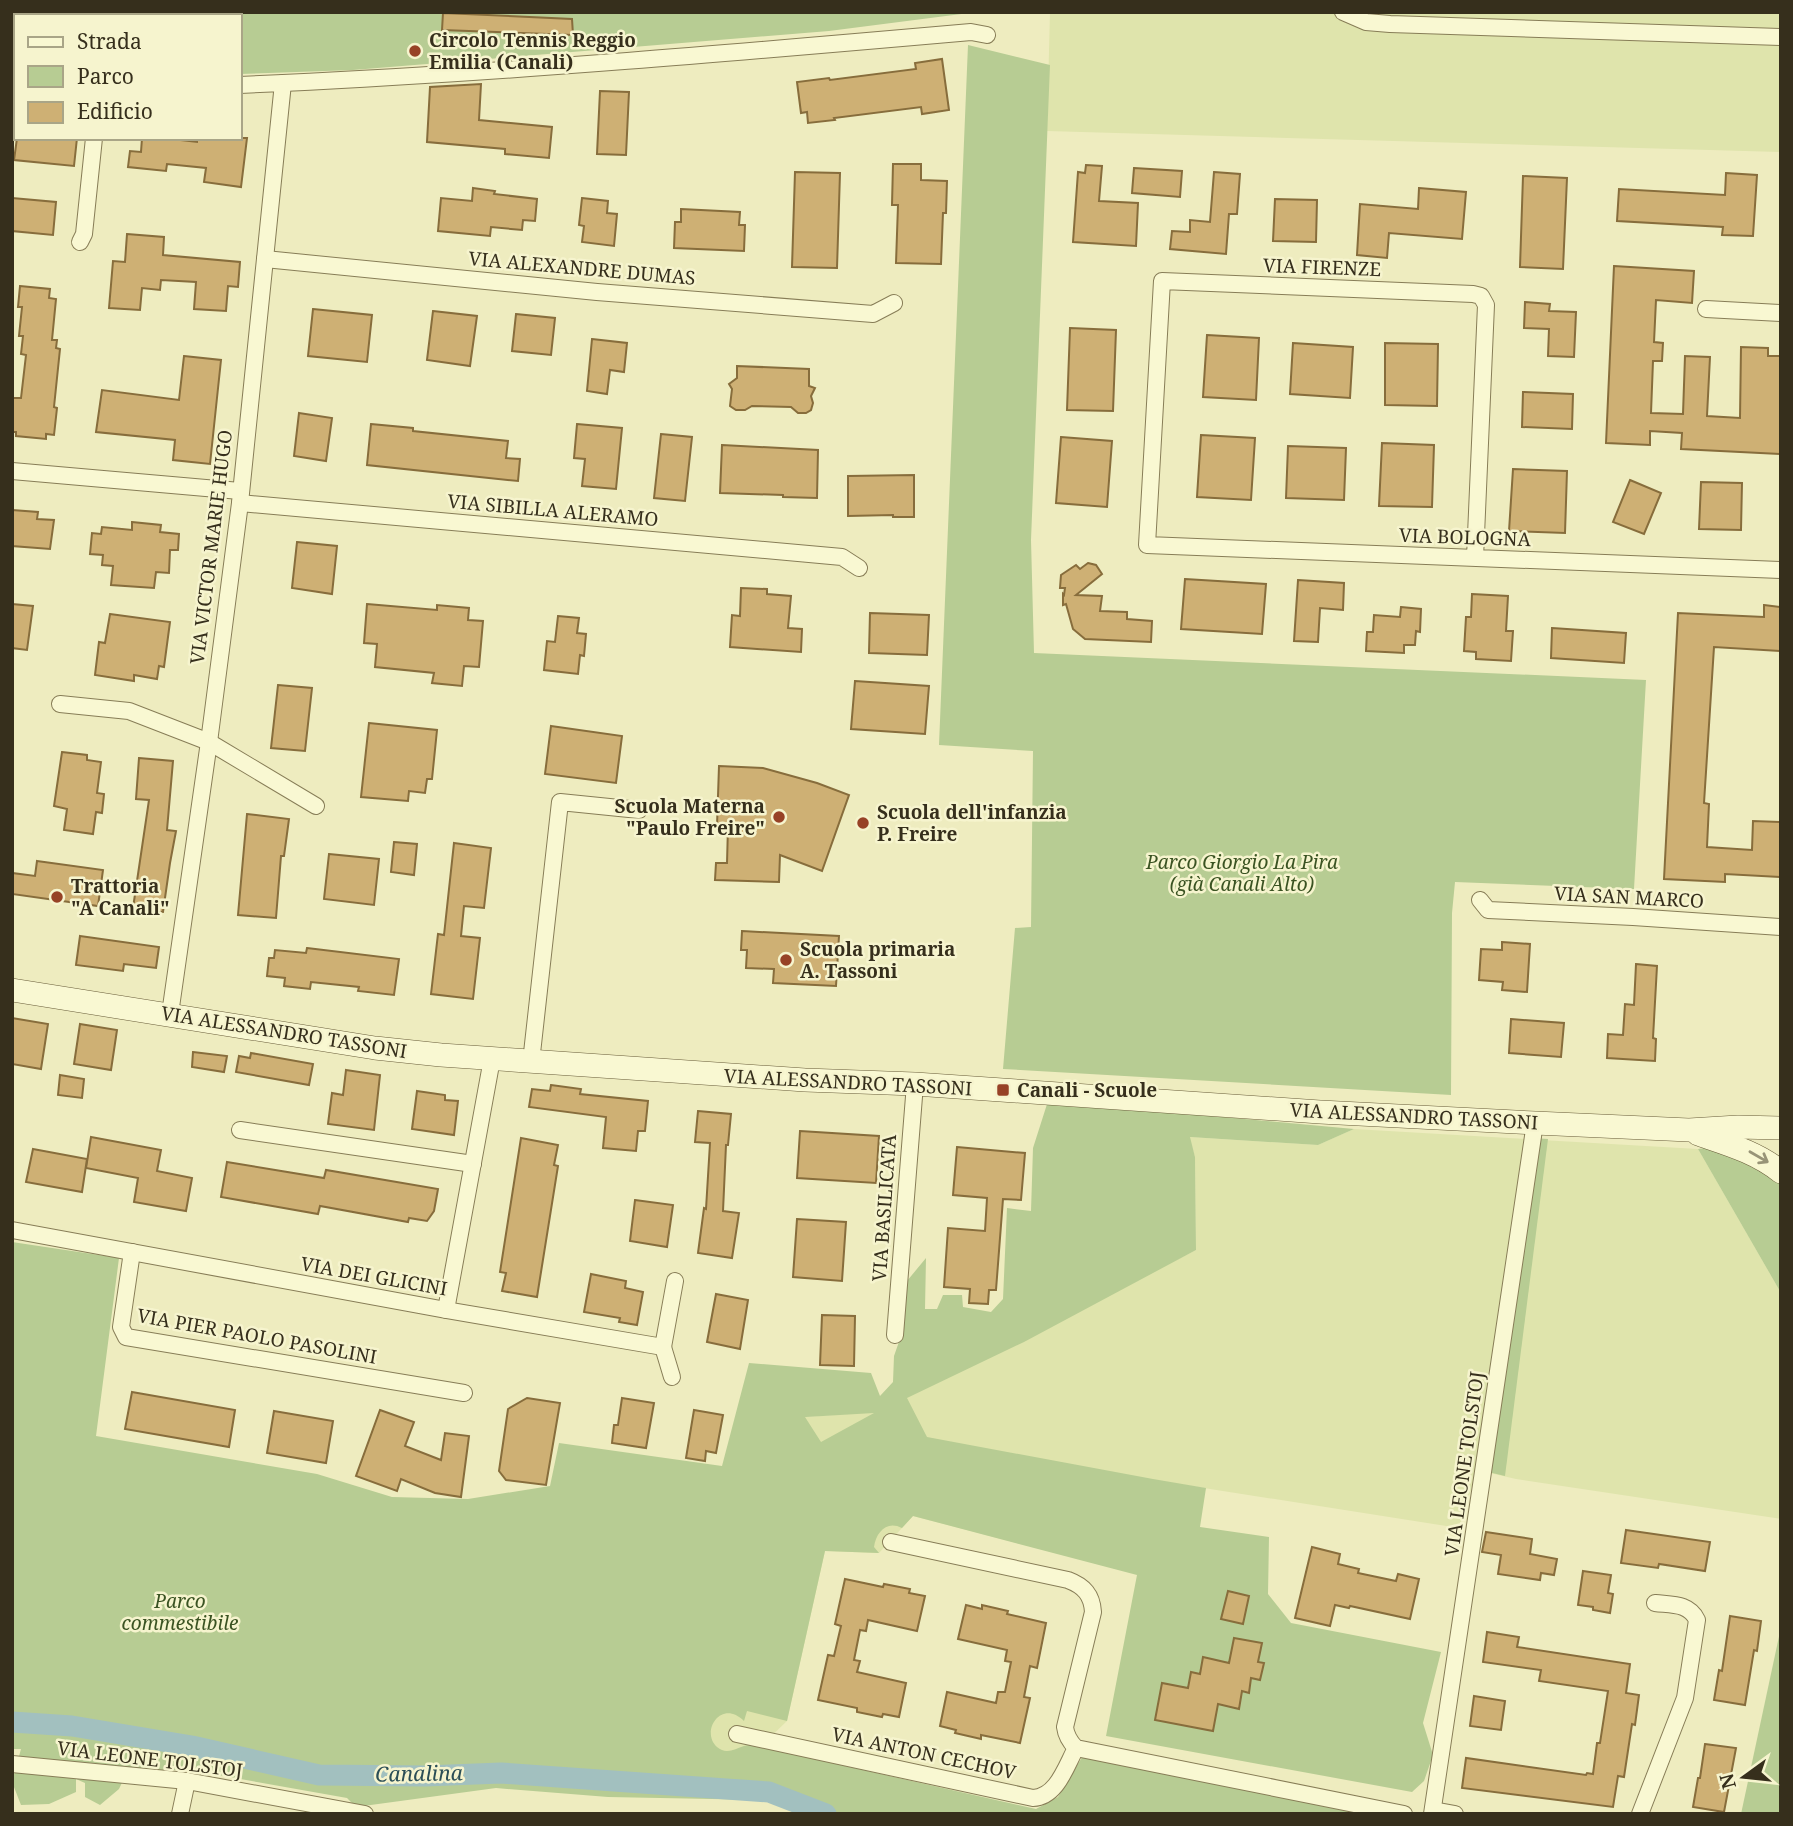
<svg xmlns="http://www.w3.org/2000/svg" width="1793" height="1826" viewBox="0 0 1793 1826" font-family="'Noto Serif',serif">
  <style>
    .farmland { fill: #dfe4ac }
    .green { fill: #b7cc93; fill-rule: evenodd }
    .lines { fill: none; stroke-linecap: round; stroke-linejoin: round }
    .canal { stroke: #a2c0bf; stroke-width: 21 }
    .building { fill: #ceb074; stroke: #876d3c; stroke-width: 2 }
    .street-casing { stroke: #877d57; stroke-width: 18 }
    .secondary-casing { stroke: #695d3a; stroke-width: 24 }
    .street { stroke: #f9f8d2; stroke-width: 16 }
    .secondary { stroke: #f9f8d2; stroke-width: 23 }
    .oneway { stroke: #989477 }
    .poi-dot { fill: #974226; stroke: #f6f4ce; stroke-width: 2.5 }
    .labels { text-anchor: middle; stroke-width: 5; stroke-linejoin: round; paint-order: stroke }
    .poi-label { font-size: 19px; font-weight: bold; fill: #362f1c; stroke: #f6f4ce; text-anchor: start }
    .street-label { font-size: 19px; fill: #362f1c; stroke: #f6f4ce }
    .park-label { font-size: 19px; font-style: italic; fill: #3a5322; stroke: #f6f4ce }
    .water-label { font-size: 21px; font-style: italic; fill: #2b4e56; stroke: #f6f4ce }
  </style>
  <rect width="100%" height="100%" fill="#eeecbf"/>
  <g class="farmland">
    <path d="M1050 12H1781V152L1047 131Z"/>
    <path d="M1354 1129 1698 1149 1781 1293V1519L1516 1479 1477 1470 1459 1528 1153 1480 1133 1573 913 1516 879 1553 825 1551 787 1721 761 1746 1031 1813 1347 1814H859L12 1475 653 1534 805 1417 876 1412 1196 1250 1195 1157 1189 1137 1318 1145Z"/>
  </g>
  <g class="green">
    <path d="M12 12H977L829 31 353 70 240 74V16H16V84H12Z"/>
    <path d="M968 45 1050 65 1031 540 1034 653 1646 680 1634 889 1455 882 1452 913 1451 1095 1003 1069 1015 928 1031 927 1033 751 939 745Z"/>
    <path d="M1048 1101 1354 1129 1318 1145 1190 1137 1195 1157 1196 1250 1024 1342 907 1398 927 1437 1153 1479 1206 1488 1200 1527 1269 1537 1268 1594 1291 1623 1441 1652 1423 1723 1433 1755 1424 1781 1412 1792 1106 1736 1137 1575 913 1516 902 1528C887 1520 876 1532 874 1547L879 1553 825 1551 787 1721 747 1711 744 1721C721 1698 700 1732 717 1747 726 1755 735 1749 744 1746 749 1744 755 1746 761 1747L1036 1809 1058 1797 1084 1754 1367 1814H819L767 1800 608 1797 496 1788 356 1807 347 1798 190 1770H128L119 1789 100 1805 85 1797V1783L76 1779V1792L49 1804 21 1805 12 1782 21 1749H12V1242L119 1258 96 1436 317 1474 392 1497 468 1499 550 1486 559 1443 722 1466 749 1363 871 1373 880 1396 893 1382 894 1356 901 1336 907 1281 926 1258 925 1309H937L943 1295H962L963 1307 991 1312 1003 1299 1007 1208 1031 1211 1033 1148ZM874 1413 821 1442 805 1417H806Z"/>
    <path d="M1533 1138 1548 1139 1505 1476 1484 1471Z"/>
    <path d="M1711 1147 1744 1157 1781 1182V1293L1698 1149Z"/>
    <path d="M1781 1627V1814H1741Z"/>
  </g>
  <g class="lines">
    <path class="canal" d="M12 1722 72 1726 192 1746 319 1775 425 1776 501 1773 769 1792 826 1814"/>
  </g>
  <g class="building">
    <path d="M443 13 572 19 573 35 442 30Z"/>
    <path d="M942 59 949 110 922 114 921 107 834 118 835 120 808 123 807 112 801 113 797 82 829 78 830 80 916 69 915 63Z"/>
    <path d="M481 84 479 120 552 127 549 158 505 154V149L427 142 430 87Z"/>
    <path d="M600 91 629 92 626 155 597 154Z"/>
    <path d="M17 138H77L74 166 14 160Z"/>
    <path d="M142 138H163L197 142V138H247L241 187 204 182 206 168 167 164 166 171 128 167 130 151 141 152Z"/>
    <path d="M893 164H921V180L947 181 946 213H943L941 264 896 263 898 205H892Z"/>
    <path d="M1086 165 1102 166 1099 201 1138 203 1136 246 1073 242 1078 172 1085 173Z"/>
    <path d="M1134 168 1182 171 1180 197 1132 193Z"/>
    <path d="M795 172 840 173 837 268 792 267Z"/>
    <path d="M1214 172 1240 174 1237 214H1229L1226 254 1170 249 1172 231 1190 232V220L1210 222Z"/>
    <path d="M1726 173 1757 175 1753 236 1722 235 1723 227 1617 221 1619 189 1725 195Z"/>
    <path d="M1523 176 1567 178 1563 269 1520 267Z"/>
    <path d="M473 188 495 191 494 194 537 199 535 221 523 220 522 230 491 227 490 236 438 231 441 198 472 201Z"/>
    <path d="M1419 188 1466 192 1462 239 1389 233 1387 258 1357 255 1360 204 1418 209Z"/>
    <path d="M12 198 56 202 53 235 12 231Z"/>
    <path d="M582 198 608 201 607 213 617 214 614 246 582 242 584 226 579 225Z"/>
    <path d="M1275 199 1317 200 1316 242 1273 241Z"/>
    <path d="M681 209 740 212 739 225H745L744 251 674 248 675 222H681Z"/>
    <path d="M127 234 164 237 163 255 240 262 238 287 228 286 226 311 194 309 196 282 161 280 160 290 142 288 140 310 109 308 113 261 125 262Z"/>
    <path d="M1614 266 1694 271 1692 303 1656 300 1654 342 1663 343 1662 361H1653L1651 413 1683 414 1685 356 1710 357 1707 416 1740 418 1741 347 1768 348V356H1781V454L1681 449 1682 433 1650 431V445L1606 443Z"/>
    <path d="M20 286 50 289 49 298 56 299 52 340H57L56 348 60 349 54 407 57 408 54 435 46 434V439L16 436V432H12V398H21L26 355 21 354 23 336H19L22 307H18Z"/>
    <path d="M1525 302 1550 304 1549 311 1576 312 1574 357 1548 356 1549 329 1524 328Z"/>
    <path d="M313 309 372 315 367 362 308 356Z"/>
    <path d="M433 311 477 316 470 366 427 360Z"/>
    <path d="M516 314 555 318 551 355 512 351Z"/>
    <path d="M1070 328 1116 330 1113 411 1067 410Z"/>
    <path d="M1207 335 1259 338 1256 400 1203 397Z"/>
    <path d="M592 339 627 343 624 372 610 370 607 394 587 391Z"/>
    <path d="M1293 343 1353 347 1350 398 1290 394Z"/>
    <path d="M1385 343 1438 344 1437 406 1385 405Z"/>
    <path d="M184 356 221 360 210 464 173 460 175 440 96 432 102 390 179 400Z"/>
    <path d="M737 366 809 369V386L815 388 811 396 813 403 811 410 806 413H798L791 407 752 406 745 410H736L730 406 732 389 729 384 737 378Z"/>
    <path d="M1523 392 1573 394 1572 429 1522 427Z"/>
    <path d="M299 413 332 418 326 461 294 456Z"/>
    <path d="M371 424 413 428V431L508 441 506 458 520 459 518 481 367 465Z"/>
    <path d="M577 424 622 428 616 489 582 486 585 459 574 458Z"/>
    <path d="M661 434 692 437 685 501 654 498Z"/>
    <path d="M1201 435 1255 438 1251 500 1197 497Z"/>
    <path d="M1061 437 1112 441 1107 507 1056 503Z"/>
    <path d="M1382 443 1434 445 1432 507 1379 506Z"/>
    <path d="M722 445 818 450 817 498 783 497V495L720 493Z"/>
    <path d="M1288 446 1346 448 1344 500 1286 498Z"/>
    <path d="M1513 469 1567 471 1565 533 1509 531Z"/>
    <path d="M914 475V517H893V515L848 516V476Z"/>
    <path d="M1630 480 1661 493 1644 534 1613 522Z"/>
    <path d="M1701 482 1742 483 1741 530 1699 529Z"/>
    <path d="M12 510 38 512 37 519 54 520 50 549 12 546Z"/>
    <path d="M132 522 161 525 160 532 179 534 178 550H170L169 573 156 572 154 588 111 585 113 566 102 565 103 555 90 554 92 533 101 534 102 527 132 530Z"/>
    <path d="M297 542 337 546 332 594 292 588Z"/>
    <path d="M1088 563 1096 565 1102 574 1076 595 1102 596 1100 611 1127 612V619L1152 621 1151 642 1085 639 1073 629 1066 604 1063 605V594L1064 595 1065 588H1060L1061 575 1076 565 1080 569Z"/>
    <path d="M1185 579 1266 584 1262 634 1181 629Z"/>
    <path d="M1298 580 1344 583 1343 610 1320 608 1318 642 1294 641Z"/>
    <path d="M741 588 767 589V594L791 596 788 628 802 629 801 652 730 647 732 615 740 616Z"/>
    <path d="M1472 594 1508 596 1506 631H1513L1511 661 1476 659V652L1464 651 1466 617H1471Z"/>
    <path d="M12 604 33 606 27 650 12 648Z"/>
    <path d="M367 604 437 610V605L469 608 468 620 483 621 479 667 464 666 462 686 432 683 434 673 375 667 377 644 364 643Z"/>
    <path d="M1764 605 1781 607V651L1714 647 1704 803 1709 804 1707 847 1752 850 1753 821 1781 822V877L1725 874V882L1664 879 1678 613 1764 617Z"/>
    <path d="M1401 607 1421 609 1420 632 1416 631 1415 645H1404V653L1366 651 1367 632H1373L1374 615 1400 617Z"/>
    <path d="M870 613 929 615 927 655 869 653Z"/>
    <path d="M110 614 170 622 164 667 159 666 157 679 134 675V681L95 675 99 642 105 643Z"/>
    <path d="M558 616 579 618 577 633 586 634 584 656 580 655 578 674 544 670 547 641 555 642Z"/>
    <path d="M1552 628 1626 633 1624 663 1551 658Z"/>
    <path d="M855 681 929 686 925 734 851 729Z"/>
    <path d="M278 685 312 688 305 751 271 748Z"/>
    <path d="M369 723 437 730 432 779H427L425 793 409 791 408 801 361 797Z"/>
    <path d="M551 726 622 736 616 783 545 774Z"/>
    <path d="M62 752 87 755V760L101 762 97 793 104 794 102 813 96 812 93 834 64 830 67 809 54 806Z"/>
    <path d="M139 758 173 761 167 830 176 831 170 863 163 912 133 908 149 800 136 799Z"/>
    <path d="M719 766 763 768 817 783 849 795 822 871 780 855 779 882 715 880 716 863H727L728 826H717Z"/>
    <path d="M247 814 289 819 284 856H281L276 918 238 915Z"/>
    <path d="M394 842 417 844 414 875 391 872Z"/>
    <path d="M454 843 491 848 484 908 464 906 461 936 480 938 473 999 431 994 438 934 444 935Z"/>
    <path d="M329 854 379 859 374 905 324 899Z"/>
    <path d="M37 861 103 870 98 906 12 894V873L35 876Z"/>
    <path d="M742 931 839 936 836 986 773 983 774 969 746 968 747 950H741Z"/>
    <path d="M80 936 159 947 156 968 124 964 123 971 76 965Z"/>
    <path d="M1502 942 1530 944 1527 992 1502 990 1503 982 1479 980 1481 949 1502 950Z"/>
    <path d="M307 948 399 959 394 995 358 991 359 987 311 982 310 989 284 986 285 978 267 976 269 958H274L275 950 306 953Z"/>
    <path d="M1636 964 1657 966 1653 1038 1656 1039 1655 1061 1607 1058 1608 1034 1623 1035 1625 1004 1634 1005Z"/>
    <path d="M12 1018 48 1024 41 1069 12 1064Z"/>
    <path d="M1511 1019 1564 1023 1561 1057 1509 1053Z"/>
    <path d="M80 1024 117 1030 111 1070 74 1064Z"/>
    <path d="M193 1052 227 1056 224 1072 192 1067Z"/>
    <path d="M251 1053 313 1064 309 1085 236 1072 239 1056 250 1058Z"/>
    <path d="M346 1070 380 1075 374 1130 328 1124 332 1093 343 1095Z"/>
    <path d="M60 1075 84 1079 82 1098 58 1095Z"/>
    <path d="M551 1085 581 1089 580 1094 648 1101 645 1131H638L636 1151 603 1148 606 1117 529 1107 532 1089 550 1091Z"/>
    <path d="M417 1091 445 1095V1100L458 1101 454 1135 412 1129Z"/>
    <path d="M698 1111 731 1114 728 1145H726L723 1211 739 1213 732 1258 698 1253 704 1208 706 1209 710 1143 695 1142Z"/>
    <path d="M800 1131 879 1136 876 1183 797 1178Z"/>
    <path d="M91 1137 161 1150 157 1171 192 1178 186 1211 134 1202 138 1178 86 1168Z"/>
    <path d="M521 1138 558 1145 554 1165 558 1166 537 1297 502 1291 506 1273 500 1272Z"/>
    <path d="M957 1147 1025 1153 1021 1200 1003 1199 996 1290H989L988 1304 969 1303 970 1289 944 1287 948 1228 985 1231 987 1198 953 1195Z"/>
    <path d="M33 1149 87 1159 82 1192 26 1182Z"/>
    <path d="M227 1162 324 1178 326 1170 438 1189 434 1211 427 1221 409 1218 408 1222 320 1206 318 1214 221 1197Z"/>
    <path d="M635 1200 673 1205 667 1247 630 1241Z"/>
    <path d="M797 1219 846 1222 842 1281 793 1277Z"/>
    <path d="M591 1274 626 1281 625 1288 643 1292 637 1325 619 1322 620 1318 584 1312Z"/>
    <path d="M716 1294 748 1300 740 1349 707 1342Z"/>
    <path d="M822 1315 855 1316 854 1366 820 1365Z"/>
    <path d="M132 1392 235 1410 229 1447 125 1429Z"/>
    <path d="M527 1398 560 1403 546 1485 506 1480 499 1471 508 1409Z"/>
    <path d="M622 1398 654 1403 646 1448 612 1443 614 1425H618Z"/>
    <path d="M380 1410 414 1422 405 1446 441 1460 445 1433 469 1436 461 1497 435 1493 401 1479 397 1491 356 1476Z"/>
    <path d="M694 1410 723 1415 716 1453 706 1451 705 1461 686 1458Z"/>
    <path d="M274 1411 333 1421 326 1463 267 1453Z"/>
    <path d="M1626 1530 1710 1542 1705 1571 1659 1564 1658 1568 1621 1563Z"/>
    <path d="M1486 1532 1532 1539 1530 1554 1557 1559 1554 1575 1541 1573 1540 1580 1498 1574 1501 1555 1482 1552Z"/>
    <path d="M1312 1547 1340 1554 1338 1564 1359 1569 1358 1573 1396 1581 1398 1574 1419 1579 1410 1619 1350 1606 1349 1608 1335 1605 1330 1626 1295 1618Z"/>
    <path d="M1583 1571 1611 1575 1608 1593 1613 1594 1610 1613 1593 1610V1607L1578 1605Z"/>
    <path d="M845 1579 883 1587 884 1584 910 1589 909 1593 925 1596 917 1631 868 1620 866 1631 860 1630 854 1660 860 1661 857 1672 906 1683 899 1717 883 1714 882 1717 857 1712V1708L818 1700 828 1655 834 1656 841 1626 835 1624Z"/>
    <path d="M1228 1591 1249 1596 1243 1624 1221 1619Z"/>
    <path d="M966 1605 982 1609V1605L1008 1611 1007 1614 1046 1623 1037 1668 1030 1666 1024 1697 1030 1698 1020 1743 981 1735V1739L955 1733 956 1730 940 1726 947 1692 996 1703 998 1692H1005L1011 1662 1005 1661 1007 1650 958 1639Z"/>
    <path d="M1730 1616 1761 1621 1757 1651 1754 1650 1745 1705 1714 1700 1719 1670 1722 1671Z"/>
    <path d="M1487 1632 1519 1637 1517 1647 1630 1664 1626 1693 1639 1695 1635 1725 1632 1724 1624 1777 1618 1776 1613 1807 1462 1788 1466 1758 1586 1775 1587 1773 1593 1774 1597 1743H1600L1608 1691 1539 1681 1541 1670 1483 1662Z"/>
    <path d="M1234 1638 1262 1643 1258 1662 1264 1663 1260 1680 1251 1678 1249 1693 1242 1691 1239 1709 1218 1704 1213 1731 1155 1720 1162 1683 1188 1688 1191 1672 1200 1674 1203 1657 1229 1663Z"/>
    <path d="M1474 1696 1505 1701 1501 1730 1470 1726Z"/>
    <path d="M1705 1744 1736 1748 1724 1812 1693 1807 1698 1778H1700Z"/>
  </g>
  <g class="lines">
    <defs>
      <g id="street">
        <path d="M1343 12 1366 22 1390 24 1781 37"/>
        <path d="M283 83C513 72 742 52 971 32L987 35"/>
        <path d="M12 95 16 94"/>
        <path d="M80 242 84 234 94 138"/>
        <path d="M265 259 597 292 873 314 894 303"/>
        <path d="M1706 309 1781 313"/>
        <path d="M12 471 240 491"/>
        <path d="M240 503 842 557 859 568"/>
        <path d="M1475 558 1486 305 1481 296 1473 294 1162 281 1147 545 1781 570"/>
        <path d="M60 704 129 711 209 742 316 806"/>
        <path d="M1480 900 1488 910 1633 917 1781 927"/>
        <path d="M170 1014 209 742 240 503 283 83 240 85"/>
        <path d="M531 1062 560 802 639 810"/>
        <path d="M240 1130 473 1164"/>
        <path d="M12 1230 446 1310 663 1347 675 1281"/>
        <path d="M132 1252 121 1327 126 1337 464 1393"/>
        <path d="M446 1310 492 1059"/>
        <path d="M895 1335 915 1084"/>
        <path d="M663 1347 672 1377"/>
        <path d="M891 1542 1068 1580C1084 1586 1092 1595 1093 1612L1065 1727C1066 1735 1069 1741 1076 1748L1404 1814"/>
        <path d="M737 1734 1033 1798C1057 1797 1066 1766 1076 1748"/>
        <path d="M12 1764 187 1781 365 1814"/>
        <path d="M1433 1810 1455 1814"/>
        <path d="M180 1814 187 1781"/>
        <path d="M1432 1814 1535 1123"/>
        <path d="M1640 1814 1685 1698 1697 1620C1689 1603 1672 1605 1655 1603"/>
      </g>
      <g id="secondary">
        <path d="M12 990 375 1048 441 1055 805 1080 915 1084 1320 1112 1535 1123 1689 1130 1738 1127 1781 1128"/>
        <path d="M1698 1134C1727 1144 1756 1152 1781 1172"/>
      </g>
    </defs>
    <use href="#street" class="street-casing"/>
    <use href="#secondary" class="secondary-casing"/>
    <use href="#street" class="street"/>
    <use href="#secondary" class="secondary"/>
  </g>
  <defs><path id="oneway-shaft" d="M-6 0H5M1.5-3L5.5 0L1.5 3" fill="none" stroke-width="1.6" stroke-linecap="round" stroke-linejoin="round" transform="scale(1.75)"/></defs>
  <use class="oneway" href="#oneway-shaft" transform="translate(1759 1157) rotate(30)"/>
  <g class="poi-dot">
    <circle cx="415" cy="51" r="7"/>
    <circle cx="779" cy="817" r="7"/>
    <circle cx="863" cy="823" r="7"/>
    <circle cx="57" cy="897" r="7"/>
    <circle cx="786" cy="960" r="7"/>
    <rect x="996" y="1083" width="14" height="14" rx="3.5"/>
  </g>
  <g class="labels">
    <g class="poi-label">
      <text x="429" y="47">Circolo Tennis Reggio<tspan x="429" dy="22">Emilia (Canali)</tspan></text>
      <text x="765" y="813" text-anchor="end">Scuola Materna<tspan x="765" dy="22">"Paulo Freire"</tspan></text>
      <text x="877" y="819">Scuola dell'infanzia<tspan x="877" dy="22">P. Freire</tspan></text>
      <text x="71" y="893">Trattoria<tspan x="71" dy="22">"A Canali"</tspan></text>
      <text x="800" y="956">Scuola primaria<tspan x="800" dy="22">A. Tassoni</tspan></text>
      <text x="1017" y="1097">Canali - Scuole</text>
    </g>
    <g class="street-label">
      <text transform="translate(1322 267) rotate(2)" y="7">VIA FIRENZE</text>
      <text transform="translate(582 268) rotate(5)" y="7">VIA ALEXANDRE DUMAS</text>
      <text transform="translate(553 510) rotate(5)" y="7">VIA SIBILLA ALERAMO</text>
      <text transform="translate(1465 537) rotate(2)" y="7">VIA BOLOGNA</text>
      <text transform="translate(211 547) rotate(-83)" y="7">VIA VICTOR MARIE HUGO</text>
      <text transform="translate(1629 897) rotate(3)" y="7">VIA SAN MARCO</text>
      <text transform="translate(284 1032) rotate(9)" y="7">VIA ALESSANDRO TASSONI</text>
      <text transform="translate(848 1082) rotate(3)" y="7">VIA ALESSANDRO TASSONI</text>
      <text transform="translate(1414 1116) rotate(3)" y="7">VIA ALESSANDRO TASSONI</text>
      <text transform="translate(884 1208) rotate(-86)" y="7">VIA BASILICATA</text>
      <text transform="translate(374 1276) rotate(10)" y="7">VIA DEI GLICINI</text>
      <text transform="translate(257 1336) rotate(10)" y="7">VIA PIER PAOLO PASOLINI</text>
      <text transform="translate(1464 1464) rotate(-82)" y="7">VIA LEONE TOLSTOJ</text>
      <text transform="translate(924 1753) rotate(12)" y="7">VIA ANTON CECHOV</text>
      <text transform="translate(150 1759) rotate(7)" y="7">VIA LEONE TOLSTOJ</text>
    </g>
    <g class="park-label">
      <text x="1242" y="869">Parco Giorgio La Pira<tspan x="1242" dy="22">(già Canali Alto)</tspan></text>
      <text x="180" y="1608">Parco<tspan x="180" dy="22">commestibile</tspan></text>
    </g>
    <g class="water-label">
      <text transform="translate(419 1774) rotate(-1)" y="7">Canalina</text>
    </g>
  </g>
  <rect width="1793" height="1826" fill="none" stroke="#362f1c" stroke-width="28"/>
  <rect x="14" y="14" width="228" height="126" fill="#f6f4ce" stroke="#a9a587" stroke-width="2"/>
  <rect x="28" y="37" width="35" height="10" fill="#f9f8d2" stroke="#a9a587" stroke-width="2"/>
  <text x="77" y="49" font-size="21" fill="#362f1c">Strada</text>
  <rect x="28" y="66" width="35" height="21" fill="#b7cc93" stroke="#a9a587" stroke-width="2"/>
  <text x="77" y="84" font-size="21" fill="#362f1c">Parco</text>
  <rect x="28" y="102" width="35" height="21" fill="#ceb074" stroke="#a9a587" stroke-width="2"/>
  <text x="77" y="119" font-size="21" fill="#362f1c">Edificio</text>
  <g transform="translate(1744 1777) rotate(255)" stroke="#f6f4ce" stroke-width="5" paint-order="stroke">
  <path d="M0-5L12 26L0 18L-12 26Z" fill="#362f1c"/>
  <text y="-10" font-size="19" font-weight="bold" text-anchor="middle" fill="#362f1c">N</text>
  </g>
</svg>
